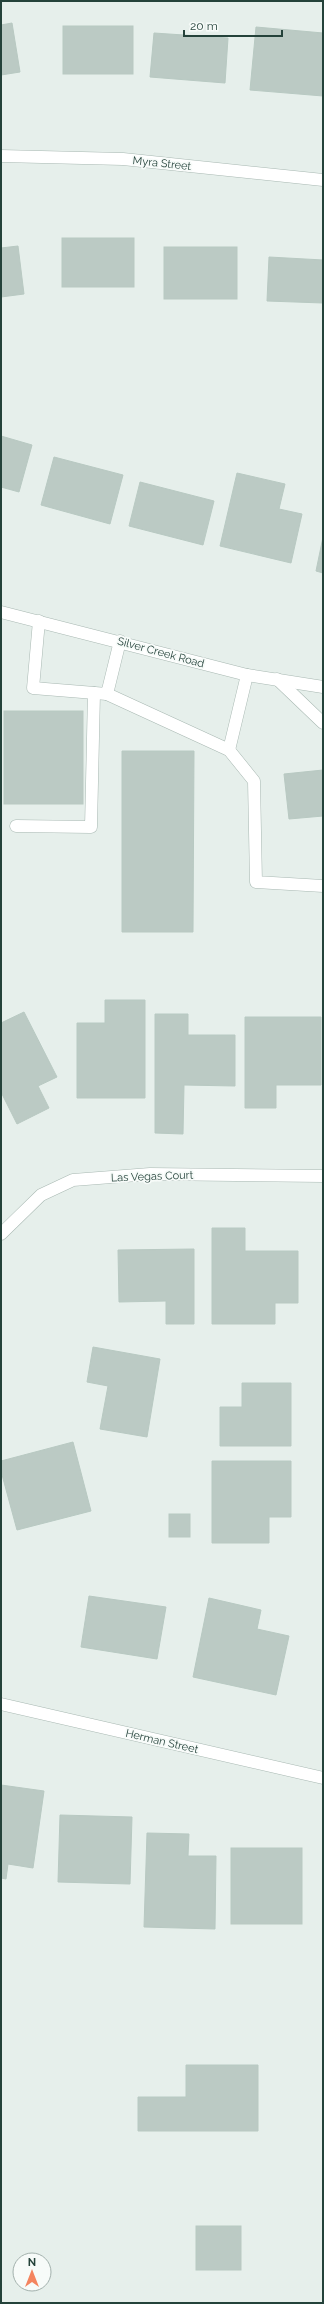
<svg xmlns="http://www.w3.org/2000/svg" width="324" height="2304" viewBox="0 0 324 2304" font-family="Raleway,sans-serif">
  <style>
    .building { fill: #bbcac4; stroke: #b8c9c2 }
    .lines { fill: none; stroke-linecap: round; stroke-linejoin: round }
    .minor-casing { stroke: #a8b8b2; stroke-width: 13 }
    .minor { stroke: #fff; stroke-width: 12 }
    .labels { text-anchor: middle; stroke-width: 3.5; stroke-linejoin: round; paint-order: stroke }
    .street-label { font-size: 11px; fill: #24423a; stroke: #f7fbf9 }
  </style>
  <rect width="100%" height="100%" fill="#e6efeb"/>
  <g class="building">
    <path d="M12 23 20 72 1 75V25Z"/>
    <rect x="63" y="26" width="70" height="48"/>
    <path d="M256 27 323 33V96L250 90Z"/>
    <path d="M154 33 228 38 225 83 150 77Z"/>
    <rect x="62" y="238" width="72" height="49"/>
    <path d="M18 246 24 294 1 297V248Z"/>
    <rect x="164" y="247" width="73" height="52"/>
    <path d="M269 257 323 260V303L267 301Z"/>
    <path d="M1 436 32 445 19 492 1 487Z"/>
    <path d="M54 457 123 475 110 524 41 505Z"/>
    <path d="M237 473 285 484 279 509 302 514 291 563 220 546Z"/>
    <path d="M140 482 214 501 203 545 129 526Z"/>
    <path d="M323 537V573L316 571Z"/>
    <rect x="4" y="711" width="79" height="93"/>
    <path d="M122 751H194L193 932H122Z"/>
    <path d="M323 770V816L289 819 284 774Z"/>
    <path d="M105 1000H145V1098H77V1023H105Z"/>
    <path d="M24 1012 57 1077 38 1086 49 1108 17 1124 1 1092V1023Z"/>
    <path d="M155 1014H188V1035H235V1086L184 1085 183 1134 155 1133Z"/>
    <path d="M245 1017H321V1085H276V1108H245Z"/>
    <path d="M212 1228H245V1251H298V1303H275V1324H212Z"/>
    <path d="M194 1249V1324H166V1301L119 1302 118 1250Z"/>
    <path d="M93 1347 160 1359 147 1437 100 1429 108 1386 87 1382Z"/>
    <path d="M242 1383H291V1446H220V1407H242Z"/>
    <path d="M73 1442 91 1511 17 1530 1 1471V1461Z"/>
    <path d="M212 1461H291V1517H269V1543H212Z"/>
    <rect x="169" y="1514" width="21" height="23"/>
    <path d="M89 1596 166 1607 157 1659 81 1647Z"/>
    <path d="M209 1598 261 1610 257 1629 289 1636 276 1695 193 1677Z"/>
    <path d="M1 1785 44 1791 33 1868 8 1864 6 1879 1 1878Z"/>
    <path d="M60 1815 132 1817 130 1884 58 1882Z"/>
    <path d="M147 1833 189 1834 188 1856H216L215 1929 144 1927Z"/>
    <rect x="231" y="1848" width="71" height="76"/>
    <path d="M186 2065H258V2131H138V2097H186Z"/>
    <rect x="196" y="2226" width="45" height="44"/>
  </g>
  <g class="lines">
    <defs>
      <g id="minor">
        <path d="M1 156 123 159 323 180"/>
        <path d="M1 612 247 675 323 687"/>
        <path d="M39 621 33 688 107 694 120 641"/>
        <path d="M277 679 323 723"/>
        <path d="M107 694 229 750 247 675"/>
        <path d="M229 750 254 781 256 882 323 886"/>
        <path d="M16 826 91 827 94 693"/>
        <path d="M1 1234 41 1195 73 1180 150 1174 323 1176"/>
        <path d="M1 1704 323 1778"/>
      </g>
    </defs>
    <use href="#minor" class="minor-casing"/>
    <use href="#minor" class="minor"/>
  </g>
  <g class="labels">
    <g class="street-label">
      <text transform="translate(162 163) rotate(6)" y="4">Myra Street</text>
      <text transform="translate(161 652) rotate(15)" y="4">Silver Creek Road</text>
      <text transform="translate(152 1176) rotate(-2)" y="4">Las Vegas Court</text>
      <text transform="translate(162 1741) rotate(13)" y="4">Herman Street</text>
    </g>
  </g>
  <rect width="324" height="2304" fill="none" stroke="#24423a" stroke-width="4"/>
  <g transform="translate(32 2272)"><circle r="19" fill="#f7fbf9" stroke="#a3b1ad"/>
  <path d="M0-3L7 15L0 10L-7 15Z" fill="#f4845f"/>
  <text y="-6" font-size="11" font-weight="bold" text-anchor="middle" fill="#24423a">N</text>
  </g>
  <path d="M184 30v6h98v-6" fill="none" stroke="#24423a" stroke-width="2"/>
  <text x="190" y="30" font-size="12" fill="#24423a" stroke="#f7fbf9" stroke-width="3" paint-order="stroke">20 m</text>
</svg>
